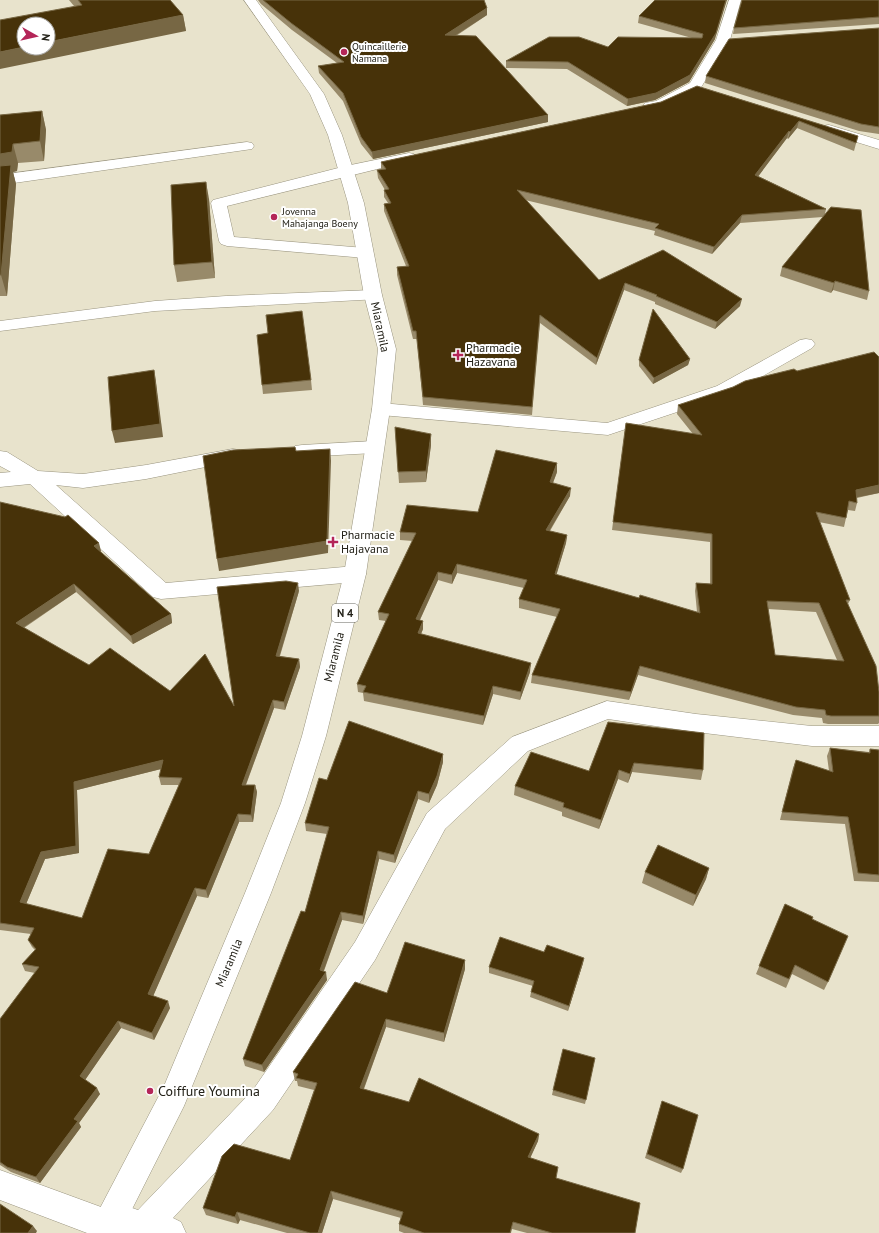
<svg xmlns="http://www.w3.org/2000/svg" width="879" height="1233" viewBox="0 0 879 1233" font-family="'PT Sans',sans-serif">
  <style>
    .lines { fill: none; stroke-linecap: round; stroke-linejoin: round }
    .minor-casing { stroke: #99947f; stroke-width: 1 }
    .major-casing { stroke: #99947f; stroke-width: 1 }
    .minor { fill: #fff; fill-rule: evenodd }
    .major { fill: #fff; fill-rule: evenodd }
    .wall { fill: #988a6a; fill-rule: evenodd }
    .shaded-wall { fill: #776744 }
    .building { fill: #473209; stroke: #776744; fill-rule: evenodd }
    .poi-dot { fill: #b42558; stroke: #fff; stroke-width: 1.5 }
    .labels { text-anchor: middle; stroke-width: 4; stroke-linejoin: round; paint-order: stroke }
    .far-poi-label { font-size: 10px; fill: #232118; stroke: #fff; text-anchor: start }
    .shield { fill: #fff; stroke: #65645d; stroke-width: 1 }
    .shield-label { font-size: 11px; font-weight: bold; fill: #232118 }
    .street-label { font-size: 12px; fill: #232118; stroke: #fff }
    .poi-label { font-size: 12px; fill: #232118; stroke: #fff; text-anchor: start }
    .near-poi-label { font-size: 14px; fill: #232118; stroke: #fff; text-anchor: start }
  </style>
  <rect width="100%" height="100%" fill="#e8e3cc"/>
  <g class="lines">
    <defs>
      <g id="minor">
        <path d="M729 0H741L730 40 700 89 665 107 650 110 645 109 643 106 645 103 656 101 690 83 716 40Z"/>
        <path d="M829 125 879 140V149L824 132 822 129 824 126Z"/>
        <path d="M247 142 252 143 254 146 252 149 0 185V175Z"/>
        <path d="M409 153 414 154 416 157 414 160 227 206 234 237 365 248 371 250 373 253 371 256 365 258 227 246 221 244 219 241 211 203 213 200 346 166Z"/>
        <path d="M373 290 379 291 382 295 379 299 155 311 0 331V321L155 301 226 296Z"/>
        <path d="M806 339 812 340 815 344 812 348 731 394 608 435 381 415 374 413 372 409 374 405 381 403 607 423 717 386 800 340Z"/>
        <path d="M374 441 381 443 384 447 381 451 374 453 302 457 295 456 292 451 295 446 302 445Z"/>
        <path d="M233 449 240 450 243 455 240 460 146 479 83 488 56 485 166 583 355 566 363 569 366 574 363 579 355 582 161 599 153 597 30 484 0 487V473L11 472 0 466V451L7 452 38 471 83 474 146 465Z"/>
        <path d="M607 701 696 714 812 726H879V746H812L696 732 608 719 528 751 445 829 375 960 273 1110 173 1218 181 1222 186 1233H87L0 1200V1170L101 1207 112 1201 138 1210 253 1090 355 942 427 813 512 737Z"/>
      </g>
      <path id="major" d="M244 0H256L324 94 342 135 364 203 382 295 396 349 390 409 366 574 326 736 305 803 271 893 184 1106 120 1233H87L164 1086 245 893 281 803 302 736 344 574 372 409 378 349 364 295 348 203 328 135 310 94Z"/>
    </defs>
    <use href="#minor" class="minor-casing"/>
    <use href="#major" class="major-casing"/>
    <use href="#minor" class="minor"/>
    <use href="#major" class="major"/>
  </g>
  <g class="wall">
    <path d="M69 0H170L183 15 186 31 74 6Z"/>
    <path d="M258 0H484L487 15 456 36 548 115V122L373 159 361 144 343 101 319 73 318 66 337 63 292 30 261 4Z"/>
    <path d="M655 0 715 39 689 82 655 100 627 106 567 69 506 68V61L608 47 692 38 638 23 639 16Z"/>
    <path d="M879 0V24L733 34 734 28Z"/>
    <path d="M879 28V134L859 131 705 83 706 76Z"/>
    <path d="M697 86 858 136 854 151 797 128 788 139 787 138 758 176 826 209 825 214 869 291 867 300 833 290 831 293 780 276 782 267 823 217 740 223 712 254 654 235 655 231 525 200 599 280 663 250 740 306 715 329 655 304V302L624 290 596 365 540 323 532 415 423 405 417 339H413L397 275V267L406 266 384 211V204L388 203 384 197V190H385L378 178 377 170H381V162L661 102Z"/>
    <path d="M42 111 46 130 44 161 18 163 17 171 13 172 16 184 7 296H0V115Z"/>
    <path d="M209 199 215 278 177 282 174 265Z"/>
    <path d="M879 357V493L857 498V503L855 511 848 510 846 518 844 527 819 522 850 600 848 604 879 692V723L878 724H828L823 723 822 718 793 715 638 675 629 700 531 683 532 675 557 617 519 608V599L524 588 457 573 452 584 438 580 420 620 423 621V629L421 634 530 672 520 700 493 694 483 725 364 701 363 693 358 692 357 684 386 621 379 620 378 612 413 541 400 540V532L478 512 557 472 553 483 570 496 550 531 567 535 566 543 556 575 639 598 697 612 695 591 696 583 710 584V542L612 530 626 423 693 434 677 414 678 405 797 371ZM768 609 816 612 837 660 775 655Z"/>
    <path d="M690 359 688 365 653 384 639 366V360Z"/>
    <path d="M311 380 312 390 263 394 262 385Z"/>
    <path d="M395 427 431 445 426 482 399 483Z"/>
    <path d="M0 502 101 551 100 552 171 614 172 623 133 644 76 592 24 628 89 665 170 691 234 706 299 591 280 656 299 659 300 667 285 710 274 708 246 785H255L257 792 253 822H239L208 898 197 896 153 996 170 1008 154 1040 121 1028 85 1080 100 1094 79 1123 81 1127 40 1183 11 1172 0 1165V1019L35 973 25 971 22 964 35 950 32 947 28 940 31 934 0 930ZM161 769 159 777 161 785H179L149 854 82 918 26 904 45 859 79 853 77 790Z"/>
    <path d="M608 722 703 770 701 780 632 772 628 783 618 779 599 829 562 816V812L514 795 515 786 589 771Z"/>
    <path d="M830 748 869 752 870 749 879 750V882L854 881 845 824 780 820 793 768 796 760 829 771 827 756Z"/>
    <path d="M443 762 437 785 429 803 418 799 395 863 379 859 363 924 342 920 324 971 327 980 264 1072 245 1066 243 1059 305 912 327 834 306 831 305 823 327 780Z"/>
    <path d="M709 868 706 879 693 906 642 883 645 872Z"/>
    <path d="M785 904 812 919 828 982 824 990 792 974 786 988 756 974Z"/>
    <path d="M544 952 583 963 568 1011 530 997 531 992 533 986 489 973V967Z"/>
    <path d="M465 960V969L444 1042 386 1027 364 1089 409 1102 539 1134 538 1141 530 1158 556 1178 635 1233H527L512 1229 511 1233H404L399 1231V1224L401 1218 333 1199 322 1233H287L240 1220 238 1224 206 1215 203 1208 290 1160 314 1090 298 1086 297 1081H295L293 1072 387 993Z"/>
    <path d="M595 1058 585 1104 552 1095 553 1090Z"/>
    <path d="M662 1101 683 1169 681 1173 645 1158Z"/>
  </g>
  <g class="shaded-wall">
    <path d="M726 0H727L715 39 689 82 655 100 627 106 628 99 690 75Z"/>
    <path d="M487 8V15L445 42V35Z"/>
    <path d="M183 15 186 31 0 69V52L24 47V48H48V42Z"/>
    <path d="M42 111 46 130 44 161 40 141Z"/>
    <path d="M548 115V122L373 159 372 152Z"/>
    <path d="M799 121 797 128 788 139 790 132Z"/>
    <path d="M789 131 787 138 754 182 755 175Z"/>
    <path d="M13 144 18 163 17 171 13 172 16 184 7 296 1 275 0 154Z"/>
    <path d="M206 182 209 199 215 278 212 262Z"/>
    <path d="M742 215 740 223 712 254 714 247Z"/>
    <path d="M835 281 833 290 831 293 834 283Z"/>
    <path d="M625 283 624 290 596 365 597 358Z"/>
    <path d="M742 299 740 306 715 329 717 322Z"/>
    <path d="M690 359 688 365 653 384 654 378Z"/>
    <path d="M154 370 156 382 163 437 115 443 112 431Z"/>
    <path d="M431 434V445L426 482V471Z"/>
    <path d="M330 449 331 461 328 553 219 571 217 559Z"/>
    <path d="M557 463V472L550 490V482Z"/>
    <path d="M879 485V493L853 498 856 490Z"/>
    <path d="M571 488 570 496 545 538 546 530Z"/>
    <path d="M567 535 566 543 554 583 555 574Z"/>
    <path d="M99 543 101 551 96 554 94 546Z"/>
    <path d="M457 564V573L452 584V575Z"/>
    <path d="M438 572V580L416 628V619Z"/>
    <path d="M298 583 299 591 277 664 276 656Z"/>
    <path d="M74 584 76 592 18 631 16 623Z"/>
    <path d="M171 614 172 623 133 644 131 636Z"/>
    <path d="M423 621V629L418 641V633Z"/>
    <path d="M299 659 300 667 285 710 284 702Z"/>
    <path d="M531 663 530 672 520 700 521 692Z"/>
    <path d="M640 666 638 675 629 700 631 692Z"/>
    <path d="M493 686V694L483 725 484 716Z"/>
    <path d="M273 700 274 708 243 792 242 785Z"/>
    <path d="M443 754V762L437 785 429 803V794Z"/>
    <path d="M163 760 165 768 77 790 79 853 45 859 24 909 20 902 41 852 74 782Z"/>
    <path d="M634 763 632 772 628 783 630 774Z"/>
    <path d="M619 770 618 779 599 829 601 820Z"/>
    <path d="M255 785 257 792 253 822 251 815Z"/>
    <path d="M418 791V799L395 863 394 855Z"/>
    <path d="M238 814 239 822 208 898 206 890Z"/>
    <path d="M378 851 379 859 363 924V916Z"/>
    <path d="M709 868 706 879 693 906 696 895Z"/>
    <path d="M195 888 197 896 151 1001 148 994Z"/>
    <path d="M341 912 342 920 321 978 320 970Z"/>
    <path d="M584 958 583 963 568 1011 569 1006Z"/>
    <path d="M465 960V969L444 1042V1033Z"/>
    <path d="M326 972 327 980 264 1072 262 1065Z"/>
    <path d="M168 1001 170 1008 154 1040 152 1033Z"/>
    <path d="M386 1019V1027L361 1096 360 1088Z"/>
    <path d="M118 1021 121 1028 83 1083 80 1076Z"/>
    <path d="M97 1088 100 1094 79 1123 81 1127 40 1183 36 1177 74 1119Z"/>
    <path d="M539 1134 538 1141 527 1165 528 1157Z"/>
    <path d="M331 1191 333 1199 322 1233H318Z"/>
    <path d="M237 1212 240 1220 238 1224 235 1217Z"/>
    <path d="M33 1226 37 1231 36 1233H28Z"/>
  </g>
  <g class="building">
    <path d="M78 0H170L183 15 48 42V24H24V47L0 52V20L82 5Z"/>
    <path d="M263 0H484L487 8 445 35 476 36 548 115 372 152 361 137 343 93 318 66 344 62 291 23Z"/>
    <path d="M655 0H726L716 33 690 75 656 93 628 99 568 62 506 61 549 37H579L608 47 618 37 702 38 703 34 639 16Z"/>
    <path d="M742 0H879V17L734 28Z"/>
    <path d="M879 28V127L861 124 706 76 729 39Z"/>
    <path d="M697 86 858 136 856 143 799 121 790 132 789 131 755 175 826 209 742 215 714 247 655 228 659 224 517 190 599 280 663 250 742 299 717 322 656 296 657 295 625 283 597 358 540 315 532 407 423 397 416 331H413L397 267 409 266 384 204 391 203 384 190 389 189 377 170 386 169 381 162 661 102Z"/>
    <path d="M42 111 40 141 13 144 12 152 0 154V115Z"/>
    <path d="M11 165 1 275H0V166Z"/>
    <path d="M206 182 212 262 174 265 171 185Z"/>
    <path d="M831 207 861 210 869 291 835 281 834 283 782 267Z"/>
    <path d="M653 309 690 359 654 378 639 360Z"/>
    <path d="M302 311 311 380 262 385 257 335 268 333 266 315Z"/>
    <path d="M874 352 879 357V485L856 490 857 503 849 501 846 518 816 512 850 600H846L876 666 879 692V716H831L826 715 825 710 796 707 640 666 631 692 532 675 560 609 519 599 527 580 457 564 452 575 438 572 416 619 423 621 418 633 531 663 521 692 493 686 484 716 363 692 366 686 357 684 389 614 378 612 416 533 400 532 407 505 478 512 496 450 557 463 550 482 571 488 546 530 567 535 555 574 639 598 640 595 700 613 696 583 712 584V534L613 522 626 423 702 435 678 405 733 387 745 381 794 369 797 371ZM767 601 819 603 844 661 775 655Z"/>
    <path d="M154 370 160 424 112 431 108 377Z"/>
    <path d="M395 427 431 434 426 471 398 472Z"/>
    <path d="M295 447 296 451 330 449 327 541 217 559 203 456 233 450Z"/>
    <path d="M0 502 65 517 68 515 99 543 94 546 171 614 131 636 74 584 16 623 89 665 110 648 170 691 205 654 234 706 217 587 286 581 298 583 276 656 299 659 284 702 273 700 242 785H255L251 815 238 814 206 890 195 888 148 994 168 1001 152 1033 118 1021 80 1076 97 1088 74 1119 78 1121 36 1177 7 1167 0 1162V1019L39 967 22 964 36 949 28 940 34 928 0 923ZM163 760 159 777 182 778 149 854 108 849 82 918 20 902 41 852 76 846 74 782Z"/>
    <path d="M349 721 443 754 437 776 429 794 418 791 394 855 378 851 363 916 341 912 320 970 326 972 262 1065 243 1059 301 911 305 912 329 827 305 823 319 778 327 780Z"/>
    <path d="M608 722 704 733 703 770 634 763 630 774 619 770 601 820 563 807 564 803 515 786 531 752 589 771Z"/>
    <path d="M830 748 870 753V749L879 750V875L858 873 848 817 782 812 796 760 833 772Z"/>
    <path d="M658 845 709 868 696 895 645 872Z"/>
    <path d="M785 904 813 917 812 919 848 936 828 982 795 965 789 979 759 966Z"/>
    <path d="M500 937 544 952 547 945 584 958 569 1006 531 992 534 981 489 967Z"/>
    <path d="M405 942 465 960 444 1033 386 1019 360 1088 409 1102 419 1078 539 1134 528 1157 558 1167 556 1178 640 1203 635 1233H552L513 1222 510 1233H424L399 1224 403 1212 331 1191 318 1233H310L237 1212 235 1217 203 1208 222 1156 234 1144 290 1160 317 1083 296 1078 298 1074 293 1072 355 982 387 993Z"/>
    <path d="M563 1049 595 1058 586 1100 553 1090Z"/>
    <path d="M662 1101 698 1115 683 1169 647 1154Z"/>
    <path d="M0 1204 33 1226 28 1233H0Z"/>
  </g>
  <g class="poi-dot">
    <circle cx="344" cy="52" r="4"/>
    <circle cx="274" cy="217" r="4"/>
    <path d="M456 349h4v4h4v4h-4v4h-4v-4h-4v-4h4z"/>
    <path d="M331 536h4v4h4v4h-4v4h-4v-4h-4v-4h4z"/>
    <circle cx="150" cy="1091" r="4"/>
  </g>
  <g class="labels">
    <g class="far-poi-label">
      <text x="352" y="50">Quincaillerie<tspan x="352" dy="12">Namana</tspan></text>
      <text x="282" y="215">Jovenna<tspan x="282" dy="12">Mahajanga Boeny</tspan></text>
    </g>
    <rect class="shield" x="332" y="604" width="26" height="18" rx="3"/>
    <g class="shield-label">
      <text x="345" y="617">N 4</text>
    </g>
    <g class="street-label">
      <text transform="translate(380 327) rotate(78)" y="4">Miaramila</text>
      <text transform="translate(334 657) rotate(-76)" y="4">Miaramila</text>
      <text transform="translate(229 963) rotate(-67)" y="4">Miaramila</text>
    </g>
    <g class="poi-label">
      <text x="466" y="352">Pharmacie<tspan x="466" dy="14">Hazavana</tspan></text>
      <text x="341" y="539">Pharmacie<tspan x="341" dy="14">Hajavana</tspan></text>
    </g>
    <g class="near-poi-label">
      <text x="158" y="1096">Coiffure Youmina</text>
    </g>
  </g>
  <g transform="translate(36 36) rotate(98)"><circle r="19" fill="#ffffff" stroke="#a7a6a3"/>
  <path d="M0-3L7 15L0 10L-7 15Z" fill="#b42558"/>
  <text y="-6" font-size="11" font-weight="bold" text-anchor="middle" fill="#232118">N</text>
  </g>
</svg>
